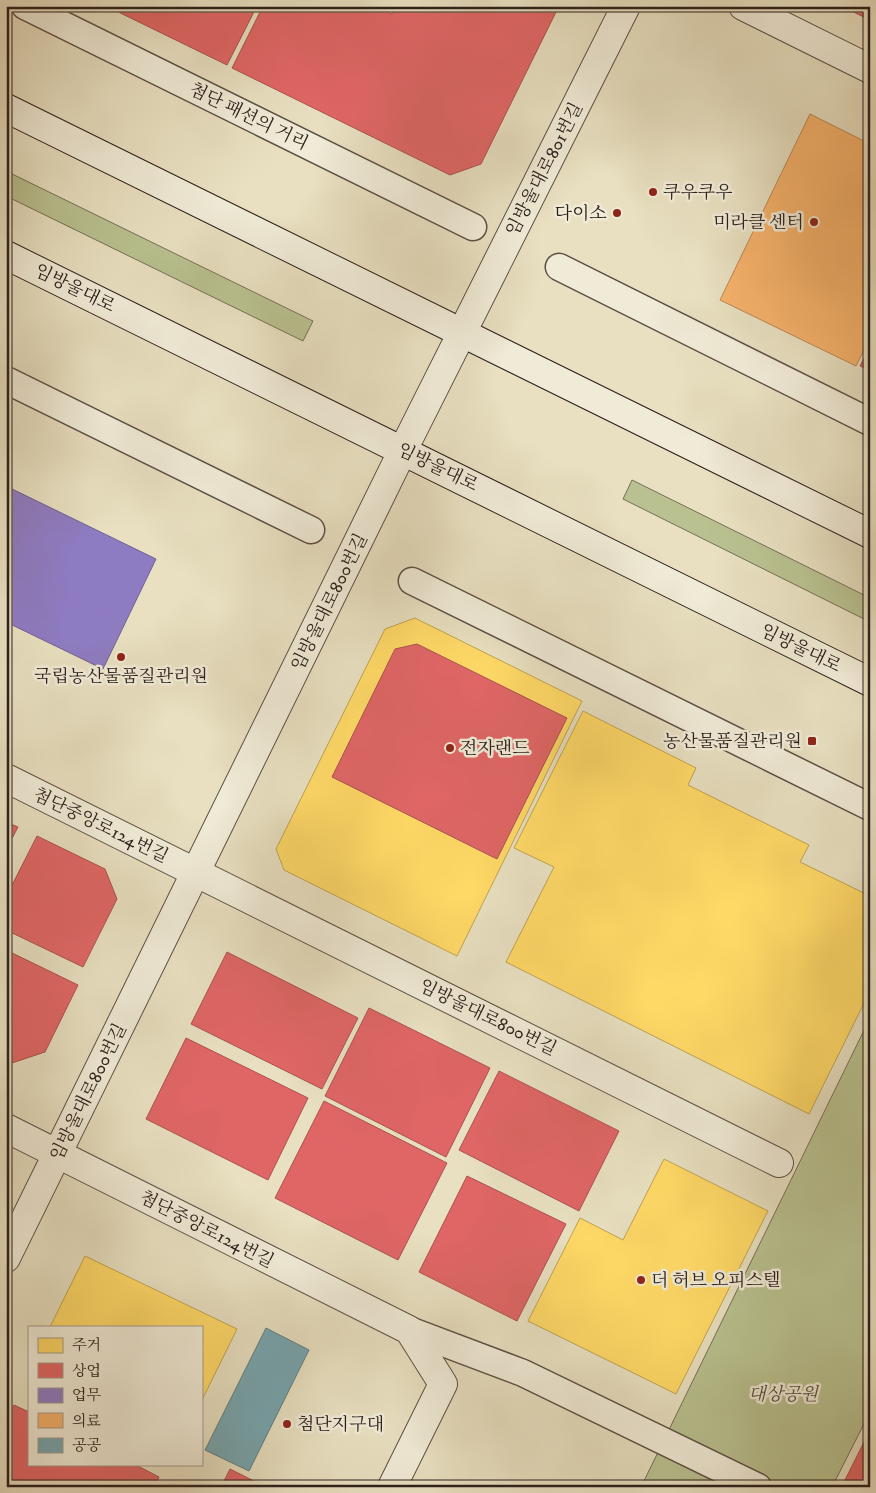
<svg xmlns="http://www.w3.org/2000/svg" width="876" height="1493" viewBox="0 0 876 1493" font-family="'IM FELL DW Pica','Noto Serif KR',serif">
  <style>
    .green { fill: #b9c190; stroke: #737056 }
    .homes { fill: #ffd966; stroke: #c0a250 }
    .shops { fill: #e06666; stroke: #aa5150 }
    .offices { fill: #8e7cc3; stroke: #716091 }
    .health { fill: #f6b26b; stroke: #ba8653 }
    .public { fill: #76a5af; stroke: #607d83 }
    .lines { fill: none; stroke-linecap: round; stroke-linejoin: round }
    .pedestrian-casing { stroke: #5c5045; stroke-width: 29 }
    .minor-casing { stroke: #5c5045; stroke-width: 30 }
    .tertiary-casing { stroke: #5c5045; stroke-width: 30 }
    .secondary-casing { stroke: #2d201c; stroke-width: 30 }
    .pedestrian { stroke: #f0ebd7; stroke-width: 26 }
    .minor { stroke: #f0ebd7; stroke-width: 28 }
    .tertiary { stroke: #f0ebd7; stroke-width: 28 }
    .secondary { stroke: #f0ebd7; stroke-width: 28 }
    .poi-dot { fill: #8f2418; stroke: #f0ebd7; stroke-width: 2 }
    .labels { text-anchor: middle; stroke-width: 5; stroke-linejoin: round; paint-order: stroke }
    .street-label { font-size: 18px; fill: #2d201c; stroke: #f0ebd7 }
    .poi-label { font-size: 18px; fill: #2d201c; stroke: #f0ebd7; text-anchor: start }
    .park-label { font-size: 18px; font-style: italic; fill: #57503f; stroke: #f0ebd7 }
  </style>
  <rect width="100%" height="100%" fill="#e8e0c1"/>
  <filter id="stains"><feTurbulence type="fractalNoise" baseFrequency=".004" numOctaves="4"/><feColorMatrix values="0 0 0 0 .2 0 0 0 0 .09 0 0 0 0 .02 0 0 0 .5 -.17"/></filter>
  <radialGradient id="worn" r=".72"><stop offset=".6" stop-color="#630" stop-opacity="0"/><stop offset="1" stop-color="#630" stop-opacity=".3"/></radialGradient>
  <g class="green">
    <path d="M6 171 313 321 303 341 6 196Z"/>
    <path d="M632 480 870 598V622L623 499Z"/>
    <path d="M870 1018V1412L832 1487H641Z"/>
  </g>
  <g class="homes">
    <path d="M415 618 582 701 457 956 284 870 276 849 385 629Z"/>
    <path d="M583 711 696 768 688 785 809 845 800 862 870 896V991L809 1114 506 962 554 867 514 848Z"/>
    <path d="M664 1159 768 1211 676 1394 528 1321 580 1218 623 1240Z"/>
    <path d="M85 1256 237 1329 201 1402V1327H50Z"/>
  </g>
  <g class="shops">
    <path d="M106 6H257L227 65Z"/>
    <path d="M263 6H376L392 14 395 6H559L481 164 450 175 232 68Z"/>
    <path d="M841 6H870V20Z"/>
    <path d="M870 347V370L860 366Z"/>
    <path d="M417 644 567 718 497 859 332 777 395 649Z"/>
    <path d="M6 822 18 827 6 850Z"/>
    <path d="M37 836 105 869 117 899 83 967 6 930V897Z"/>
    <path d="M6 950 78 985 45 1052 6 1065Z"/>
    <path d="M227 952 358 1018 322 1089 191 1024Z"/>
    <path d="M369 1008 490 1068 446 1157 325 1096Z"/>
    <path d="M186 1038 308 1098 268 1180 146 1119Z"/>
    <path d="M499 1071 619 1131 579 1211 459 1150Z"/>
    <path d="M324 1101 447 1163 398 1260 275 1198Z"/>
    <path d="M467 1176 566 1224 517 1321 419 1272Z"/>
    <path d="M14 1405 29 1412V1464H134L159 1477 154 1487H6V1420Z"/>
    <path d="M870 1430V1487H842V1486Z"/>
    <path d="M230 1469 266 1487H221Z"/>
  </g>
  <path class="offices" d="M6 486 156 559 103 669 6 622Z"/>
  <path class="health" d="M810 114 870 144V338L856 366 720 300Z"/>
  <path class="public" d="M266 1328 309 1350 249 1471 205 1450Z"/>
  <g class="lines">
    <defs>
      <g id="pedestrian">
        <path d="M25 6 473 227"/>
        <path d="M559 267 870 422"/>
        <path d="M6 380 311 530"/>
        <path d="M412 581 870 807"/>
        <path d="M409 1330 523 1373 758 1487"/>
      </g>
      <g id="minor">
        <path d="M743 6 870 69"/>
        <path d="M6 778 779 1163"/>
        <path d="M6 1128 409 1330 443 1384 392 1487"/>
      </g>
      <path id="tertiary" d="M6 1258 403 450 626 6"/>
      <g id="secondary">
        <path d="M6 108 870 534"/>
        <path d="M6 255 870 682"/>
      </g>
    </defs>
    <use href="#pedestrian" class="pedestrian-casing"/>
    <use href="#minor" class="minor-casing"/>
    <use href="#tertiary" class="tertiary-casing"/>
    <use href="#secondary" class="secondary-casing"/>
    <use href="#pedestrian" class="pedestrian"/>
    <use href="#minor" class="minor"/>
    <use href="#tertiary" class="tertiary"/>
    <use href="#secondary" class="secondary"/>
  </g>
  <g class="poi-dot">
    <circle cx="653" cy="192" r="5"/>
    <circle cx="617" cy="213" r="5"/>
    <circle cx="814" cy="222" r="5"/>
    <circle cx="121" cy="657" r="5"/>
    <rect x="807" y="736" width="10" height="10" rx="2.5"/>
    <circle cx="450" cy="748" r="5"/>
    <circle cx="641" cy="1280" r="5"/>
    <circle cx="287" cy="1424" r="5"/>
  </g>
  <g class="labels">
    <g class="street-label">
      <text transform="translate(249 116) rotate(26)" y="6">첨단 패션의 거리</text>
      <text transform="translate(544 169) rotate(-63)" y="6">임방울대로801번길</text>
      <text transform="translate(75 288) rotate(26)" y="6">임방울대로</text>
      <text transform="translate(438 467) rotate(26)" y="6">임방울대로</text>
      <text transform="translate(329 602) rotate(-64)" y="6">임방울대로800번길</text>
      <text transform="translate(801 648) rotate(26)" y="6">임방울대로</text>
      <text transform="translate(101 825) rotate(26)" y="6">첨단중앙로124번길</text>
      <text transform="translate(488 1017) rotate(26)" y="6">임방울대로800번길</text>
      <text transform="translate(88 1092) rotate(-64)" y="6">임방울대로800번길</text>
      <text transform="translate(207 1229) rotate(27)" y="6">첨단중앙로124번길</text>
    </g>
    <g class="poi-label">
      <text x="663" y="198">쿠우쿠우</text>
      <text x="607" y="219" text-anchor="end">다이소</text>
      <text x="804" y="228" text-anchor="end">미라클 센터</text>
      <text x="121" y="682" text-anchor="middle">국립농산물품질관리원</text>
      <text x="802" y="747" text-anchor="end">농산물품질관리원</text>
      <text x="460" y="754">전자랜드</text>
      <text x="651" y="1286">더 허브 오피스텔</text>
      <text x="297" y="1430">첨단지구대</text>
    </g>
    <g class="park-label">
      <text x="783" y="1400">대상공원</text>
    </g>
  </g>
  <rect width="876" height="1493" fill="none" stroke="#e8e0c1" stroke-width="25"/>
  <rect x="8" y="8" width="861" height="1478" fill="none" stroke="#2d201c" stroke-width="2.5"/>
  <rect x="12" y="12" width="851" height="1468" fill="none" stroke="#2d201c"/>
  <rect x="28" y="1326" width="175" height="140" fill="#f0ebd7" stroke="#a29a8c"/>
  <rect x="38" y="1338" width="25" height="15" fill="#ffd966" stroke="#a29a8c"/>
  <text x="72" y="1350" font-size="15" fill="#2d201c">주거</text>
  <rect x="38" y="1363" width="25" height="15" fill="#e06666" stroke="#a29a8c"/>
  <text x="72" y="1376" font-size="15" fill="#2d201c">상업</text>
  <rect x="38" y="1388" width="25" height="15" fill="#8e7cc3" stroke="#a29a8c"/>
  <text x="72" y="1400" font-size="15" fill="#2d201c">업무</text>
  <rect x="38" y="1413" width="25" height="15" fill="#f6b26b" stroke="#a29a8c"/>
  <text x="72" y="1426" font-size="15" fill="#2d201c">의료</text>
  <rect x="38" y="1438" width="25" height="15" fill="#76a5af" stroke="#a29a8c"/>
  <text x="72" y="1450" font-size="15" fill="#2d201c">공공</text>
  <rect width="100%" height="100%" filter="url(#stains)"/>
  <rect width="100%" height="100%" fill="url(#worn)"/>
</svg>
